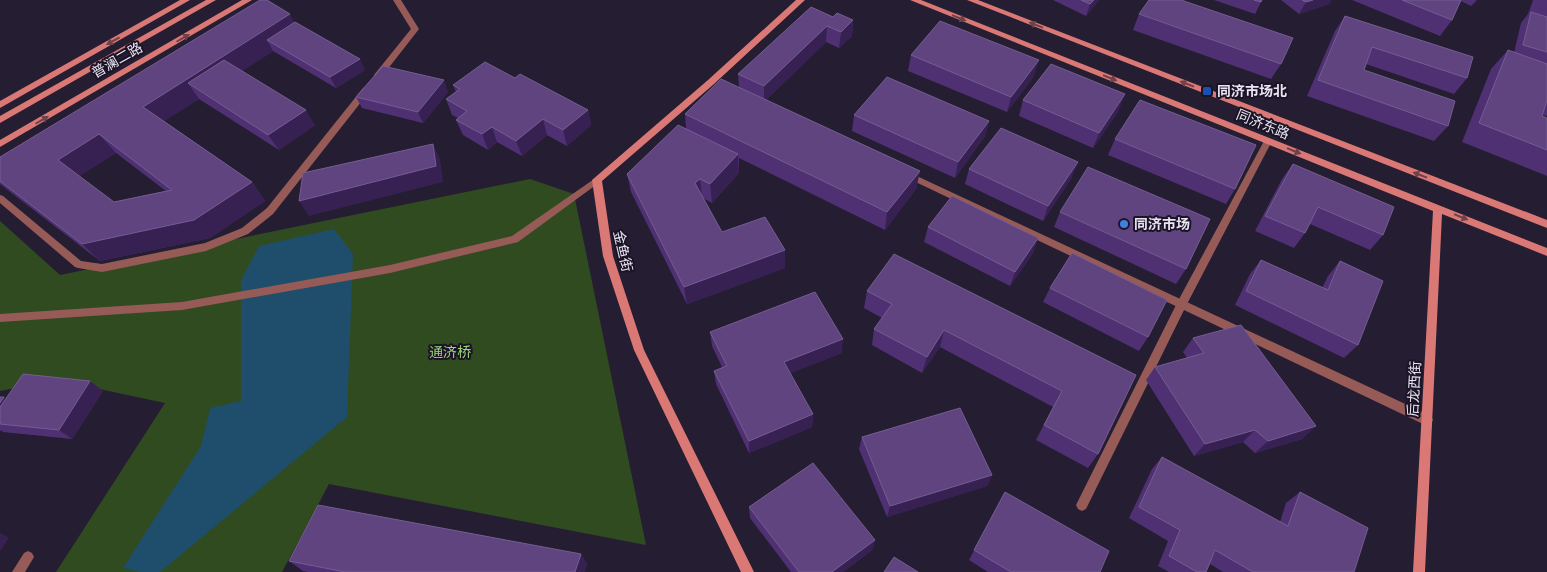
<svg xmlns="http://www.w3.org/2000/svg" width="1547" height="572" viewBox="0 0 1547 572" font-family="Signika,'Noto Sans SC',sans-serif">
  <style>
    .green { fill: #314b21 }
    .water { fill: #1e4e6b }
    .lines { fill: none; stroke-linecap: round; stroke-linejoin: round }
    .lane { fill: #965a57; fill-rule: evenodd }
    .street { fill: #965a57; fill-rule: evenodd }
    .secondary { fill: #d97875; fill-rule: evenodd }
    .wall { fill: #4f3173; fill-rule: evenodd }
    .shaded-wall { fill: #372153 }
    .building { fill: #5f4480; stroke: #755d92; fill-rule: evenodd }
    .oneway { fill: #70414a }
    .transit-dot { fill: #1a4fb4; stroke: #1b1427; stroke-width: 2 }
    .shop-dot { fill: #3f7fe0; stroke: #1b1427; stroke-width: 2 }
    .labels { text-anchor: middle; stroke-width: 4; stroke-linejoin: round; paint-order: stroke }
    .street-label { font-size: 14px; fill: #e9e5f2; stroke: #1b1427 }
    .poi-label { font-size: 14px; font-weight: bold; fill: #e9e5f2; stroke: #1b1427; text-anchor: start }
    .park-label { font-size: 14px; fill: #99d974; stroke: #1b1427 }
  </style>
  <rect width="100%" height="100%" fill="#251d31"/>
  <path class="green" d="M530 179 574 194 646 545 329 484 282 572H56L165 403 57 380 0 391V221L60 275Z"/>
  <path class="water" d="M334 229 353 254 347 417 160 572H141L123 568 201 446 210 408 241 401V280L259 246Z"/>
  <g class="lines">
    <g class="lane">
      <path d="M393 0H401L419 29 380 79H374V75L411 29Z"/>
      <path d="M366 87 369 88V92L273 214 248 234 206 251 102 272 78 268 75 267 0 203V195L3 196 81 261 102 264 205 243 242 228 267 208 363 88Z"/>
      <path d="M1268 138 1272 141 1186 306 1086 509 1082 511 1078 509 1076 505 1178 301 1264 141Z"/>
    </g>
    <g class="street">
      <path d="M906 171 1431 416 1433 420 1431 424 1427 425 1423 424 903 176 901 174 903 172Z"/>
      <path d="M597 177 600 178 602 180 600 182 518 242 390 273 182 310 0 322V314L182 302 390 265 512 236Z"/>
      <path d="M28 551 32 553 34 557 25 572H12L24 553Z"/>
    </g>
    <g class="secondary">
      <path d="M180 0H190L0 108V101Z"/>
      <path d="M206 0H216L0 123V116Z"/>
      <path d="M242 0H252L0 147V140Z"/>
      <path d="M796 0H805L714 84 602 181 613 256 644 350 754 572H741L634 350 603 256 592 180 708 80Z"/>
      <path d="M910 0H921L1547 248V256L1442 214 1425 572H1413L1433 211Z"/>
      <path d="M967 0H978L1547 220V228Z"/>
    </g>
  </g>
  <g class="wall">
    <path d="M1053 0H1099L1086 16Z"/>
    <path d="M1214 0H1262L1255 14Z"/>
    <path d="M1281 0H1331L1329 4 1299 14Z"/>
    <path d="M1352 0H1477L1471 6 1461 1 1452 20 1440 36Z"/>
    <path d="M1533 0H1547V116L1542 115V116L1547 118V176L1462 142 1491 69 1508 50 1514 53 1521 23 1528 14Z"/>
    <path d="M1139 14 1281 64 1271 79 1133 30Z"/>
    <path d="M1345 16 1467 78 1454 94 1366 64 1364 70 1448 126 1434 141 1307 96 1335 31Z"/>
    <path d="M833 17 853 20 852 36 839 48 826 42 766 100 920 171 916 189 885 230 739 158V173L712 203 703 198 722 232 785 250V268L687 304 631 192 627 174 686 129 685 114 739 87 738 74Z"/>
    <path d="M295 22 365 70 336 88 273 51 242 71 315 125 279 150 199 99 164 121 252 182 265 201 210 238 100 261 0 184V157ZM116 153 166 191 114 202 79 176Z"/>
    <path d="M911 55 1034 76 1007 112 908 71Z"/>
    <path d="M453 85 588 110 591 125 567 146 547 135 522 156 497 142 488 150 463 135 456 120 458 118 452 115 446 99 456 92Z"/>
    <path d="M448 92 423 123 362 108 356 97Z"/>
    <path d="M1023 100 1119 110 1093 148 1019 116Z"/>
    <path d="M854 115 989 121 985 136 955 178 852 131Z"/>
    <path d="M1115 139 1235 189 1226 204 1108 155Z"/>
    <path d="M1293 164 1383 235 1370 250 1310 224 1305 233 1294 248 1255 231 1282 179Z"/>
    <path d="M969 169 1072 177 1043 221 965 184Z"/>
    <path d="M1060 212 1186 269 1176 284 1054 227Z"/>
    <path d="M928 227 1038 238 1033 253 1010 286 924 242Z"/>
    <path d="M1261 260 1322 288 1328 276 1340 261 1358 345 1344 358 1235 305 1250 274Z"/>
    <path d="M1050 288 1148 337 1139 351 1043 302Z"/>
    <path d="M867 291 1136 375 1098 454 1088 468 1036 440 1053 407 940 347 922 373 872 345 874 329 882 318 864 308Z"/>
    <path d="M710 332 842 353 790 373 813 414 812 427 749 453 716 384 714 371 722 367 712 346Z"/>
    <path d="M1193 338 1316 426 1302 439 1255 453 1243 442 1194 456 1146 380 1155 367 1187 358 1183 352Z"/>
    <path d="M103 391 72 439 3 432 1 430 0 432V397H4L6 399Z"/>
    <path d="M862 437 992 475 987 486 887 517 859 449Z"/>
    <path d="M1162 457 1280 522 1286 503 1300 492 1354 572H1223L1210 564 1206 572H1169L1158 566 1168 541 1129 518 1152 469Z"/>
    <path d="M1005 492 1100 572H988L969 560Z"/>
    <path d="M749 507 875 540 872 550 843 572H791L750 518Z"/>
    <path d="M581 554 587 564 584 572H308L303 571 289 561Z"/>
  </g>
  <g class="shaded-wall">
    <path d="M1094 0H1099L1086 16 1090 4Z"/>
    <path d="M1313 0H1331L1329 4 1299 14 1306 2Z"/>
    <path d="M290 14 301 34 267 40 273 51 206 95 188 83 199 99 157 126 143 107Z"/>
    <path d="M853 20 852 36 839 48 841 32Z"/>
    <path d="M827 26 826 42 764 102V86Z"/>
    <path d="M360 59 365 70 336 88 330 77Z"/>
    <path d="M1039 60 1034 76 1007 112 1011 97Z"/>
    <path d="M444 80 448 92 423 123 418 112Z"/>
    <path d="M1125 94 1119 110 1093 148 1099 133Z"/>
    <path d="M306 110 315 125 279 150 268 135Z"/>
    <path d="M588 110 591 125 567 146 563 130Z"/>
    <path d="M543 119 547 135 522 156 516 141Z"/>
    <path d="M989 121 985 136 955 178 958 162Z"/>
    <path d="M492 127 497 142 488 150 482 134Z"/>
    <path d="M99 134 116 153 76 178 58 160Z"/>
    <path d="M433 144 440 159 443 182 309 216 299 201Z"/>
    <path d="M738 154 739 173 712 203 710 184Z"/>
    <path d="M1078 162 1072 177 1043 221 1048 206Z"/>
    <path d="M920 171 916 189 885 230 887 212Z"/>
    <path d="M700 179 702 197 695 183Z"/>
    <path d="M252 182 265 201 210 238 100 261 82 244Z"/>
    <path d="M1038 238 1033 253 1010 286 1015 272Z"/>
    <path d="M785 250V268L687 304 684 287Z"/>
    <path d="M944 330 940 347 922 373 927 357Z"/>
    <path d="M843 339 842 353 784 376V362Z"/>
    <path d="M90 381 103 391 72 439 59 430Z"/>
    <path d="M4 397 18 406 0 424V403Z"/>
    <path d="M813 414 812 427 749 453V441Z"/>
    <path d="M1316 426 1302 439 1255 453 1268 441Z"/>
    <path d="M1255 430 1243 442 1194 456 1205 444Z"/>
    <path d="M992 475 987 486 887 517 890 506Z"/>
    <path d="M0 533 9 538 0 551Z"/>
    <path d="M875 540 872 550 843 572H832Z"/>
    <path d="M581 554 587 564 584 572H575Z"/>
  </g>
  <g class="building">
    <path d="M260 0H267L290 14 143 107 252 182 194 220 82 244 0 181V157ZM99 134 172 190 114 202 58 160Z"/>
    <path d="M1081 0H1094L1090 4Z"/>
    <path d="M1149 0H1181L1293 38 1281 64 1139 14Z"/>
    <path d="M1254 0H1262L1261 2Z"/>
    <path d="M1302 0H1313L1306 2Z"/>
    <path d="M1402 0H1461L1452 20Z"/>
    <path d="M811 7 833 17 837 13 853 20 841 32 827 26 764 86 738 74Z"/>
    <path d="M1531 12 1547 17V52L1523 45Z"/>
    <path d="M1345 16 1473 57 1467 78 1372 47 1364 70 1455 101 1448 126 1318 80Z"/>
    <path d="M940 21 1039 60 1011 97 911 55Z"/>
    <path d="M295 22 360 59 330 77 267 40Z"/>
    <path d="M1508 50 1547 64V100L1542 116 1547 118V150L1479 123Z"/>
    <path d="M224 60 306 110 268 135 188 83Z"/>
    <path d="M485 62 515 78 520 74 588 110 563 130 543 119 516 141 492 127 482 134 456 120 467 111 446 99 460 89 453 85Z"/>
    <path d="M1051 64 1125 94 1099 133 1023 100Z"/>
    <path d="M383 66 444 80 418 112 356 97Z"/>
    <path d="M887 77 989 121 958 162 854 115Z"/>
    <path d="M721 79 920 171 887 212 685 114Z"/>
    <path d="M1140 100 1256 145 1235 189 1115 139Z"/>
    <path d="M678 125 738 154 710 184 700 179 695 183 722 232 765 217 785 250 684 287 627 174Z"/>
    <path d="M1001 128 1078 162 1048 206 969 169Z"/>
    <path d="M433 144 436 166 299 201 303 173Z"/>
    <path d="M1293 164 1394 207 1383 235 1318 207 1305 233 1265 216Z"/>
    <path d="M1088 167 1210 219 1186 269 1060 212Z"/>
    <path d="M952 196 1038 238 1015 272 928 227Z"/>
    <path d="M1072 253 1167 300 1148 337 1050 288Z"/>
    <path d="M894 254 1136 375 1098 454 1044 425 1062 391 944 330 927 357 874 329 892 304 867 291Z"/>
    <path d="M1261 260 1328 290 1340 261 1383 281 1358 345 1246 291Z"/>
    <path d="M815 292 843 339 784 362 813 414 749 441 714 371 727 366 710 332Z"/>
    <path d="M1241 325 1316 426 1268 441 1255 430 1205 444 1155 367 1204 353 1193 338Z"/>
    <path d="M23 374 90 381 59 430 0 424V407Z"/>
    <path d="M0 397H4L0 403Z"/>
    <path d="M960 408 992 475 890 506 862 437Z"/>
    <path d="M1162 457 1288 526 1300 492 1368 528 1354 572H1253L1215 550 1206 572H1197L1169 556 1180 530 1139 507Z"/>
    <path d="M813 463 875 540 832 572H799L749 507Z"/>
    <path d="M1005 492 1109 551 1100 572H1011L974 550Z"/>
    <path d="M318 505 581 554 575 572H345L289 561Z"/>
    <path d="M894 557 918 572H884Z"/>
  </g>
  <defs><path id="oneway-solid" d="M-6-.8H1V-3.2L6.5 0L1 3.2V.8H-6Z" transform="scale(1.25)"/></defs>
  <g class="oneway">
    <use href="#oneway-solid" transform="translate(959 18) rotate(22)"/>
    <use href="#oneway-solid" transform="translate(1036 25) rotate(-159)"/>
    <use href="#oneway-solid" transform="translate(183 38) rotate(-30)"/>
    <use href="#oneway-solid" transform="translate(113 41) rotate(151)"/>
    <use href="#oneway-solid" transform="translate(1110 78) rotate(22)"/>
    <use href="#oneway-solid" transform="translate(1187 84) rotate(-159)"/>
    <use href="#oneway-solid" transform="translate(42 120) rotate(-30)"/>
    <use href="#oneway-solid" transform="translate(1294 151) rotate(22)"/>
    <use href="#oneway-solid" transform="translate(1420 175) rotate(-159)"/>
    <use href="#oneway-solid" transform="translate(1461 217) rotate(22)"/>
  </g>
  <rect class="transit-dot" x="1202" y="86" width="10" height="10" rx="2.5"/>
  <circle class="shop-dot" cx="1124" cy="224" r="5"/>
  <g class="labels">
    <g class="street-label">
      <text transform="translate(117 60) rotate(-30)" y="5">普澜二路</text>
      <text transform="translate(1263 124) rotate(22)" y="5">同济东路</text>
      <text transform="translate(623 251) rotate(77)" y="5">金鱼街</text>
      <text transform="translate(1414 389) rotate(-87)" y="5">后龙西街</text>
    </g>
    <g class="poi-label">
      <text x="1217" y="96">同济市场北</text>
      <text x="1134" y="229">同济市场</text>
    </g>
    <g class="park-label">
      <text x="450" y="357">通济桥</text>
    </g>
  </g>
</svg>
